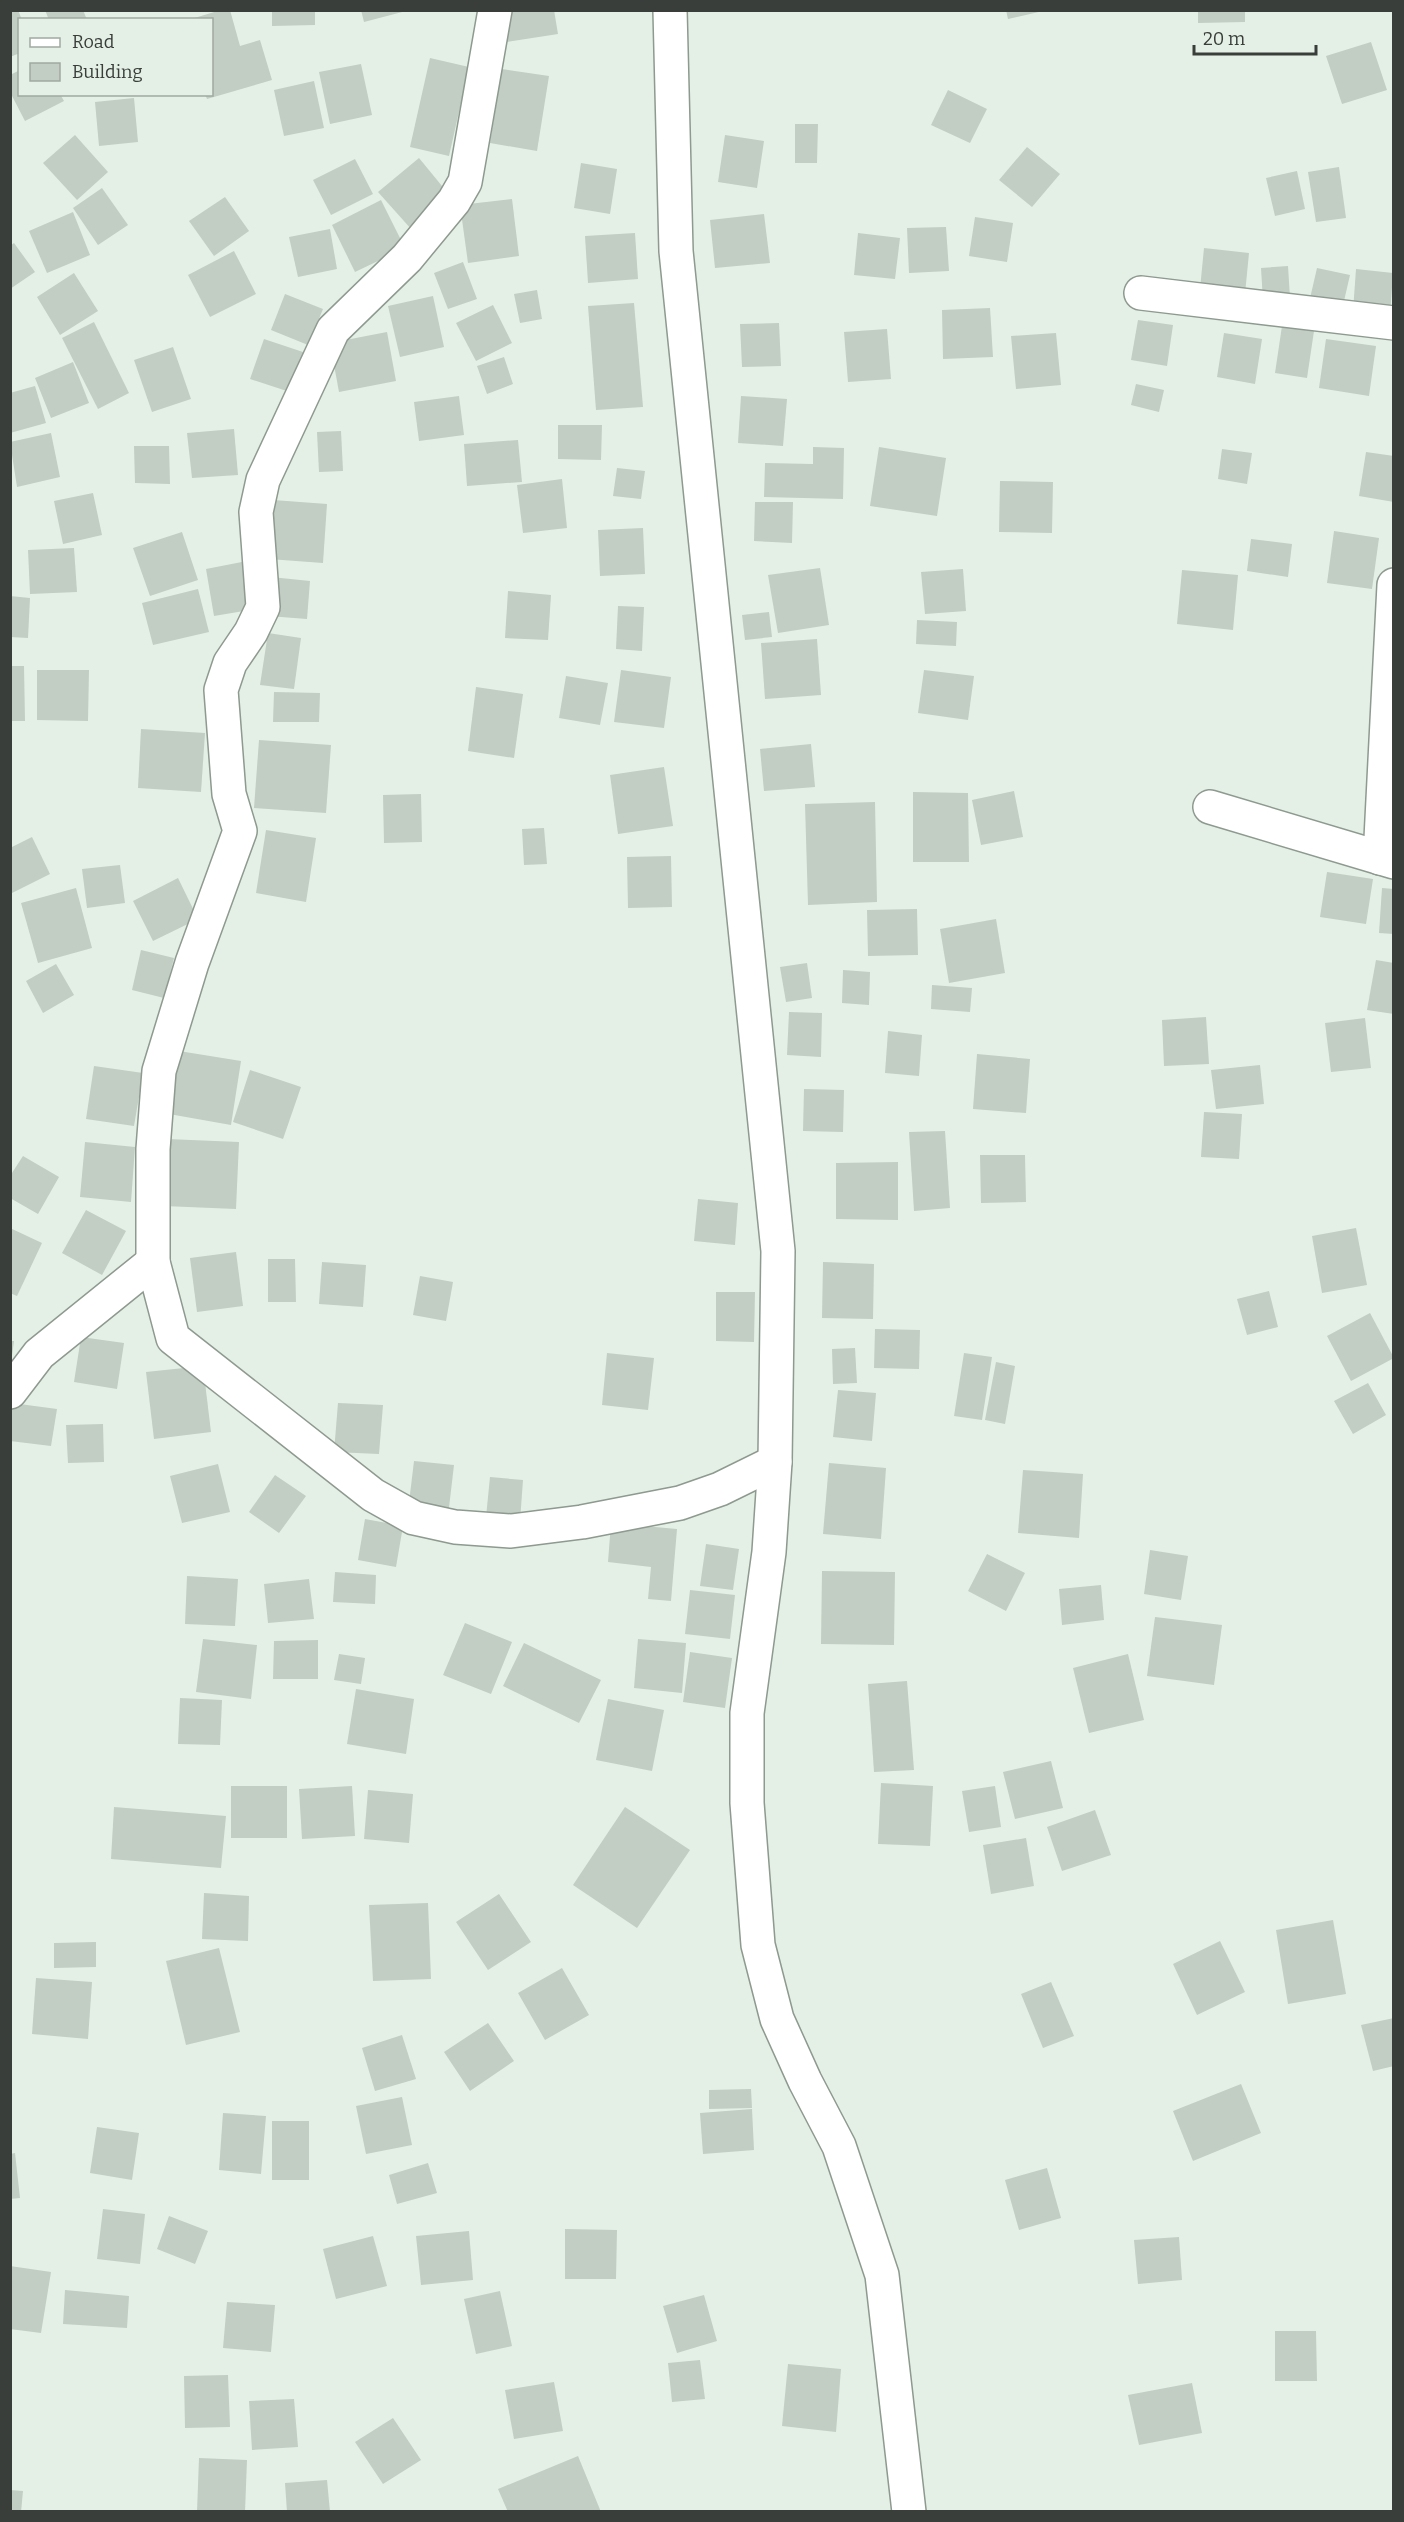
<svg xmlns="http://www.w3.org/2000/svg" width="1404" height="2522" viewBox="0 0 1404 2522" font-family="Bitter,serif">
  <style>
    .building { fill: #c2cdc3 }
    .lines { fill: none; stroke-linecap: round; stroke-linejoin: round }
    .minor-casing { stroke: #8e998f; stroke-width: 36 }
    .minor { stroke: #fff; stroke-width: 33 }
  </style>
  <rect width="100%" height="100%" fill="#e4f0e5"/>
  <g class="building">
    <path d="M10 10H18L22 20H20V53L10 57Z"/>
    <path d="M45 10H83L87 20H49Z"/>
    <path d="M221 10H230L240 46 260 40 272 80 207 99 205 94H212V20L191 19Z"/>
    <path d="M272 10H315V25L272 26Z"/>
    <path d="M361 10H406V11L364 22Z"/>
    <path d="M502 10H554L558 34 507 42Z"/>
    <path d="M1006 10H1043V11L1008 19Z"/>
    <path d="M1198 10H1245V22L1198 23Z"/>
    <path d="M1371 42 1387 90 1342 104 1326 56Z"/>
    <path d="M430 58 469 67 449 156 410 147Z"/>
    <path d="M361 64 372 115 330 124 319 72Z"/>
    <path d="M502 69 549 76 537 151 490 143Z"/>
    <path d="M20 70V94H60L64 101 25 121 10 92V75Z"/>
    <path d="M314 81 324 128 284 136 274 90Z"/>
    <path d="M948 90 987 109 970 143 931 125Z"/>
    <path d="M134 98 138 142 99 146 95 102Z"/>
    <path d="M795 124H818L817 163H795Z"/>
    <path d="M75 135 108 172 77 200 43 163Z"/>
    <path d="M725 135 764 141 757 188 718 182Z"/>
    <path d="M1027 147 1060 174 1032 207 999 180Z"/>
    <path d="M419 158 451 197 412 230 378 192Z"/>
    <path d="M355 159 373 194 331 215 313 180Z"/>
    <path d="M581 163 617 169 610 214 574 208Z"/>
    <path d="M1339 167 1346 218 1316 222 1308 172Z"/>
    <path d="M1297 171 1305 209 1275 216 1266 178Z"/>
    <path d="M102 188 128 225 98 245 73 208Z"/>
    <path d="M225 197 249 231 214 256 189 221Z"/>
    <path d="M512 199 519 256 468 263 460 205Z"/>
    <path d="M381 200 405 248 355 272 332 225Z"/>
    <path d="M73 212 90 255 47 273 29 231Z"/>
    <path d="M764 214 770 263 715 268 710 220Z"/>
    <path d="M975 217 1013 223 1007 262 969 256Z"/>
    <path d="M946 227 949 271 909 273 907 228Z"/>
    <path d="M330 229 337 269 298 277 289 237Z"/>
    <path d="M635 233 638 279 588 283 585 236Z"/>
    <path d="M858 233 900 238 895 279 854 275Z"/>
    <path d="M14 243 35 272 10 289V246Z"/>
    <path d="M1204 248 1249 253 1245 294 1200 289Z"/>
    <path d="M234 251 256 294 210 317 188 275Z"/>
    <path d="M463 262 477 299 448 309 434 273Z"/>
    <path d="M1288 266 1290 298 1263 301 1261 268Z"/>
    <path d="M1317 268 1350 275 1341 314 1308 307Z"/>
    <path d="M1356 269 1393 273 1390 315 1353 311Z"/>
    <path d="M74 273 98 311 60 335 37 297Z"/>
    <path d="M537 290 542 319 520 323 514 294Z"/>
    <path d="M285 294 323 309 308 345 271 330Z"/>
    <path d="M433 296 444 347 400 357 388 306Z"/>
    <path d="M634 303 643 407 596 410 588 306Z"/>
    <path d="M493 305 512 343 476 361 456 323Z"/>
    <path d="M990 308 993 357 943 359 942 310Z"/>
    <path d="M1138 320 1173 325 1167 366 1131 360Z"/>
    <path d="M94 322 129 393 98 409 62 338Z"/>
    <path d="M779 323 781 366 742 367 740 324Z"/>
    <path d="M1282 326 1314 331 1307 378 1275 373Z"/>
    <path d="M887 329 891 379 848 382 844 332Z"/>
    <path d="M387 332 396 381 339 392 330 343Z"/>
    <path d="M1056 333 1061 385 1016 389 1011 336Z"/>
    <path d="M1224 333 1262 339 1255 384 1217 377Z"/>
    <path d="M264 339 306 353 293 393 250 379Z"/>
    <path d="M1326 339 1376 346 1369 396 1319 388Z"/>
    <path d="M173 347 191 399 152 412 134 360Z"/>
    <path d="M504 357 513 384 487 394 477 366Z"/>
    <path d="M73 362 89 403 51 418 35 378Z"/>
    <path d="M1136 384 1164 390 1159 412 1131 405Z"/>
    <path d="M35 386 46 423 10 433V393Z"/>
    <path d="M459 396 464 435 419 441 414 402Z"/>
    <path d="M741 396 787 399 783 446 738 443Z"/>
    <path d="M558 425H602L601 460 558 459Z"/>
    <path d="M234 429 238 475 192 478 187 433Z"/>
    <path d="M341 431 343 471 319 472 317 432Z"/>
    <path d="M51 433 60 477 17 487 10 442Z"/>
    <path d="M518 440 522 482 467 486 464 444Z"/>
    <path d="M134 446H169L170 484 135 483Z"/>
    <path d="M813 447 844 448 843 499 764 497 765 463 813 464Z"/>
    <path d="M879 447 946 458 937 516 870 506Z"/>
    <path d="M1222 449 1252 453 1247 484 1218 479Z"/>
    <path d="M1366 452 1394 456V502L1359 496Z"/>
    <path d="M617 468 645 471 641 499 613 496Z"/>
    <path d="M562 479 567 528 523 533 517 485Z"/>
    <path d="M1000 481 1053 482 1052 533 999 532Z"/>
    <path d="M93 493 102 535 63 544 54 501Z"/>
    <path d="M273 500 327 504 323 563 269 559Z"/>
    <path d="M755 502H793L792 543 754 541Z"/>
    <path d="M643 528 645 574 600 576 598 530Z"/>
    <path d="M1334 531 1379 538 1372 589 1327 583Z"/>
    <path d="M182 532 198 580 150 596 133 548Z"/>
    <path d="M1251 539 1292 544 1288 577 1247 571Z"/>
    <path d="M74 548 77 592 30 594 28 550Z"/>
    <path d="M247 561 256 609 214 616 206 569Z"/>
    <path d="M820 568 829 625 778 633 768 575Z"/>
    <path d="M963 569 966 611 925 614 921 572Z"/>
    <path d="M1182 570 1238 575 1233 630 1177 624Z"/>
    <path d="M271 577 310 581 307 619 268 616Z"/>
    <path d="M198 589 209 632 153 645 142 603Z"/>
    <path d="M508 591 551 595 548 640 505 638Z"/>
    <path d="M10 596 30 598 28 638 10 637Z"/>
    <path d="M618 606 644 607 642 651 616 649Z"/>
    <path d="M769 612 772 637 745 640 742 615Z"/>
    <path d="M917 620 957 622 956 646 916 644Z"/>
    <path d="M268 633 301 638 294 689 260 685Z"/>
    <path d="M817 639 821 695 765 699 761 643Z"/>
    <path d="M10 666H24L25 721H10Z"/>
    <path d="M37 670H89L88 721 37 720Z"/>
    <path d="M621 670 671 677 664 728 614 722Z"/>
    <path d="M924 670 974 676 968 720 918 713Z"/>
    <path d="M566 676 608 683 600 725 559 718Z"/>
    <path d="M476 687 523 694 514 758 468 751Z"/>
    <path d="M274 692 320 693 319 722H273Z"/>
    <path d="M141 729 205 733 201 792 138 788Z"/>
    <path d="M259 740 331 745 326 813 254 808Z"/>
    <path d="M811 744 815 787 764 791 760 749Z"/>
    <path d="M664 767 673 826 618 834 610 775Z"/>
    <path d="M1014 791 1023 837 981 845 972 800Z"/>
    <path d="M913 792 968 793 969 862H913Z"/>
    <path d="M421 794 422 842 384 843 383 795Z"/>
    <path d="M875 802 877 902 808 905 805 804Z"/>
    <path d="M544 828 547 864 524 865 522 829Z"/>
    <path d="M266 830 316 838 306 902 256 893Z"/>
    <path d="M32 837 50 874 12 893 10 848Z"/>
    <path d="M671 856 672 907 628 908 627 857Z"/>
    <path d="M120 865 125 903 87 908 82 869Z"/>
    <path d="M1327 872 1373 879 1366 924 1320 917Z"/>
    <path d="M178 878 198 919 153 941 133 901Z"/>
    <path d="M76 888 92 948 38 963 21 903Z"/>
    <path d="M1382 888 1394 889V934L1379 933Z"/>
    <path d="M917 909 918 955 868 956 867 910Z"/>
    <path d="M996 919 1005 973 949 983 940 929Z"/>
    <path d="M141 950 174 958 164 998 132 990Z"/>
    <path d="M1376 960 1394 963V1014L1367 1010Z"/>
    <path d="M807 963 812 998 786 1002 780 967Z"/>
    <path d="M56 964 74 995 43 1013 26 981Z"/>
    <path d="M843 970 870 972 869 1005 842 1003Z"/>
    <path d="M932 985 972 988 970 1012 931 1009Z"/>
    <path d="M789 1012 822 1013 821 1057 787 1055Z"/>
    <path d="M1206 1017 1209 1064 1164 1066 1162 1020Z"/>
    <path d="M1365 1018 1371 1068 1331 1072 1325 1023Z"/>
    <path d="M888 1031 922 1035 919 1076 885 1073Z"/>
    <path d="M179 1051 241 1061 231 1125 169 1114Z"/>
    <path d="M977 1054 1030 1059 1026 1113 973 1109Z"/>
    <path d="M1260 1065 1264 1104 1216 1109 1211 1070Z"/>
    <path d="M94 1066 143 1073 134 1126 86 1119Z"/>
    <path d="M250 1070 301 1087 283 1139 233 1122Z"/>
    <path d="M804 1089 844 1090 843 1132 803 1131Z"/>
    <path d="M1204 1112 1242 1114 1239 1159 1201 1157Z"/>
    <path d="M945 1131 950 1208 914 1211 909 1132Z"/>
    <path d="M167 1139 239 1142 236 1209 164 1206Z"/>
    <path d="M85 1142 135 1147 131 1202 80 1197Z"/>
    <path d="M980 1155H1025L1026 1202 981 1203Z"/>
    <path d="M23 1156 59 1177 38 1214 10 1198V1176Z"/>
    <path d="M898 1162V1220L836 1219V1163Z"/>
    <path d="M698 1199 738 1203 735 1245 694 1241Z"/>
    <path d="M86 1210 126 1231 102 1275 62 1253Z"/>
    <path d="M10 1228 42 1243 17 1296 10 1293Z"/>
    <path d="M1356 1228 1367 1285 1322 1293 1312 1236Z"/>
    <path d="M236 1252 243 1306 197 1312 190 1258Z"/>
    <path d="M268 1259H295L296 1302H268Z"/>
    <path d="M322 1262 366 1265 363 1307 319 1304Z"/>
    <path d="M823 1262 874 1264 873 1319 822 1318Z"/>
    <path d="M420 1276 453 1282 446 1321 413 1315Z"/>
    <path d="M1269 1291 1278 1327 1247 1335 1237 1299Z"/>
    <path d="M716 1292H755L754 1342 716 1341Z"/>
    <path d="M1370 1313 1394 1358 1351 1381 1327 1336Z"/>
    <path d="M875 1329 920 1330 919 1369 874 1368Z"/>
    <path d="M81 1337 124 1343 117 1389 74 1382Z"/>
    <path d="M10 1341H14L12 1356H10Z"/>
    <path d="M855 1348 857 1383 833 1384 832 1349Z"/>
    <path d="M607 1353 654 1358 648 1410 602 1405Z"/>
    <path d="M964 1353 992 1357 982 1420 954 1416Z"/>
    <path d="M996 1362 1015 1366 1005 1424 985 1420Z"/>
    <path d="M203 1366 211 1432 154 1439 146 1372Z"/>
    <path d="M1368 1383 1386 1415 1353 1434 1334 1401Z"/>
    <path d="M838 1390 876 1393 872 1441 833 1437Z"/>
    <path d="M12 1403 57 1409 51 1446 10 1441Z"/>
    <path d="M338 1403 383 1405 379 1454 334 1452Z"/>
    <path d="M103 1424 104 1462 68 1463 66 1425Z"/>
    <path d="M414 1461 454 1465 448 1516 408 1511Z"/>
    <path d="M829 1463 886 1468 881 1539 823 1534Z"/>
    <path d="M218 1464 230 1512 182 1523 170 1476Z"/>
    <path d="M1023 1470 1083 1474 1079 1538 1018 1533Z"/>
    <path d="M275 1475 306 1496 279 1533 249 1512Z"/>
    <path d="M490 1477 523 1480 520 1521 486 1517Z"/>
    <path d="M365 1519 403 1526 396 1567 358 1560Z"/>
    <path d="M611 1523 677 1529 671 1601 648 1599 651 1567 608 1562Z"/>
    <path d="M706 1544 739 1549 733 1590 700 1586Z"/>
    <path d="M1150 1550 1188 1556 1181 1600 1144 1594Z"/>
    <path d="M987 1554 1025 1573 1006 1611 968 1591Z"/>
    <path d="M822 1571 895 1572 894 1645 821 1644Z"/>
    <path d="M335 1572 376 1575 375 1604 333 1602Z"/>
    <path d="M187 1576 238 1579 235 1626 185 1624Z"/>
    <path d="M309 1579 314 1619 268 1623 264 1584Z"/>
    <path d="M1101 1585 1104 1620 1062 1625 1059 1589Z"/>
    <path d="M690 1590 735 1595 730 1639 685 1634Z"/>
    <path d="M1155 1617 1222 1625 1214 1685 1147 1676Z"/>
    <path d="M465 1623 512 1642 491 1694 443 1675Z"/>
    <path d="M203 1639 257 1645 251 1699 196 1692Z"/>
    <path d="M638 1639 686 1643 682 1693 634 1688Z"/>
    <path d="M318 1640V1679H273L274 1641Z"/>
    <path d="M524 1643 601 1680 579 1723 503 1686Z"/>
    <path d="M690 1652 732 1658 725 1708 683 1702Z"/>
    <path d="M339 1654 365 1658 361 1684 334 1680Z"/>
    <path d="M1128 1654 1144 1720 1089 1733 1073 1668Z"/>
    <path d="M907 1681 914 1770 874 1772 868 1684Z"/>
    <path d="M356 1689 414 1699 406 1754 347 1744Z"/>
    <path d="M180 1698 222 1700 220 1745 178 1744Z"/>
    <path d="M608 1699 664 1710 652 1771 596 1760Z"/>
    <path d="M1051 1761 1063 1808 1015 1819 1003 1772Z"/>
    <path d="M881 1783 933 1786 930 1846 878 1844Z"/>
    <rect x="231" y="1786" width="56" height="52"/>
    <path d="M352 1786 355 1836 302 1839 299 1789Z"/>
    <path d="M995 1786 1001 1827 969 1832 962 1791Z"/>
    <path d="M368 1790 413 1794 409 1843 364 1839Z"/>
    <path d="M114 1807 226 1816 221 1868 111 1859Z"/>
    <path d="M625 1807 690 1850 637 1928 573 1885Z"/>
    <path d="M1095 1810 1111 1855 1062 1871 1047 1827Z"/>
    <path d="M1026 1838 1034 1886 991 1894 983 1845Z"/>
    <path d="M204 1893 249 1896 248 1941 202 1939Z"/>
    <path d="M499 1894 531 1942 488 1970 456 1922Z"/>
    <path d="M428 1903 431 1979 373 1981 369 1905Z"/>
    <path d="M1333 1920 1346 1994 1288 2004 1276 1930Z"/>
    <path d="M1220 1941 1245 1992 1197 2015 1173 1964Z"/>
    <path d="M96 1942V1967L54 1968V1943Z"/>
    <path d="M219 1948 240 2032 186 2045 166 1961Z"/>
    <path d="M562 1968 589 2015 545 2040 518 1993Z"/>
    <path d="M36 1978 92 1982 88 2039 32 2034Z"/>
    <path d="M1051 1982 1074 2036 1043 2048 1021 1994Z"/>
    <path d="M1394 2018V2066L1373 2071 1361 2025Z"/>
    <path d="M488 2023 514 2061 470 2091 444 2052Z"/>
    <path d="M402 2035 416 2079 375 2091 362 2048Z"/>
    <path d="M1241 2084 1261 2133 1193 2161 1173 2111Z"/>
    <path d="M751 2089 752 2108 709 2109V2090Z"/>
    <path d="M402 2097 412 2145 366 2154 356 2106Z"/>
    <path d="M752 2109 754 2150 703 2154 700 2113Z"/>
    <path d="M223 2113 266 2116 261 2174 219 2170Z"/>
    <rect x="272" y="2121" width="37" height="59"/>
    <path d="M97 2127 139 2133 132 2180 90 2173Z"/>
    <path d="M15 2153 20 2198 10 2199V2154Z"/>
    <path d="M428 2163 437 2193 397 2204 389 2175Z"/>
    <path d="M1047 2168 1061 2218 1019 2230 1005 2180Z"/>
    <path d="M103 2209 145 2214 140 2264 97 2259Z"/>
    <path d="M169 2216 208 2231 195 2264 157 2249Z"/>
    <path d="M565 2229 617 2230 616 2279H565Z"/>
    <path d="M469 2231 473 2280 421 2285 416 2236Z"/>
    <path d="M373 2236 387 2286 336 2299 323 2249Z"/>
    <path d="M1179 2237 1182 2280 1138 2284 1134 2240Z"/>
    <path d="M10 2266 51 2272 41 2333 10 2329Z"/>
    <path d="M65 2290 129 2296 127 2328 63 2324Z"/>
    <path d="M500 2291 512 2346 476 2354 464 2299Z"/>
    <path d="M704 2295 717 2341 677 2353 663 2306Z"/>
    <path d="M227 2302 275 2305 271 2352 223 2348Z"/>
    <path d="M1275 2331H1316L1317 2381H1275Z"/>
    <path d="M700 2360 705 2399 672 2402 668 2363Z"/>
    <path d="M788 2364 841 2369 836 2432 782 2426Z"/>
    <path d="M228 2375 230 2427 185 2428 184 2376Z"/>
    <path d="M554 2382 563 2431 514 2439 505 2390Z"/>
    <path d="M1192 2383 1202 2433 1139 2445 1128 2395Z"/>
    <path d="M294 2399 298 2447 252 2450 249 2401Z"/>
    <path d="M393 2418 421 2460 383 2484 355 2442Z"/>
    <path d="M578 2456 601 2512H508L498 2489Z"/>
    <path d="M199 2458 247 2460 245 2512H197Z"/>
    <path d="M327 2480 330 2512H287L285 2483Z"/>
    <path d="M10 2490 23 2491 21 2512H10Z"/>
  </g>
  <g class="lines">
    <defs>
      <g id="minor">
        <path d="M495 10 465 182 454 201 407 258 333 330 263 480 256 512 263 607 251 632 230 663 221 690 229 794 240 831 192 963 159 1071 153 1149V1262L173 1338 373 1495 414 1518 455 1527 511 1531 582 1522 680 1503 720 1489 775 1462"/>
        <path d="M670 10 676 251 778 1251 775 1462 769 1552 747 1713V1803L758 1945 777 2019 805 2081 839 2146 882 2275 909 2512"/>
        <path d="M1141 293 1394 323"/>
        <path d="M1210 807 1394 862"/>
        <path d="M1380 858 1394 585"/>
        <path d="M10 1392 39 1354 153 1262"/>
      </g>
    </defs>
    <use href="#minor" class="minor-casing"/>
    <use href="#minor" class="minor"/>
  </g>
  <rect width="1404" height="2522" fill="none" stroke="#393e3a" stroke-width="24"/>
  <rect x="18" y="18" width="195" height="78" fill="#e4f0e5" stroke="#a0a9a1" stroke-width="1.5"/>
  <rect x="30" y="38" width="30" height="9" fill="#ffffff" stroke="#a0a9a1" stroke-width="1.5"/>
  <text x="72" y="48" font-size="18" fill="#393e3a">Road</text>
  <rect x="30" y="63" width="30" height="18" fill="#c2cdc3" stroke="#a0a9a1" stroke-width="1.5"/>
  <text x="72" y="78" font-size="18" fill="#393e3a">Building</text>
  <path d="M1194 45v9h122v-9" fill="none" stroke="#393e3a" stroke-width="3"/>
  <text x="1203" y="45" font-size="18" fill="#393e3a" stroke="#e4f0e5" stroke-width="4.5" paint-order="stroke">20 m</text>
</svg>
